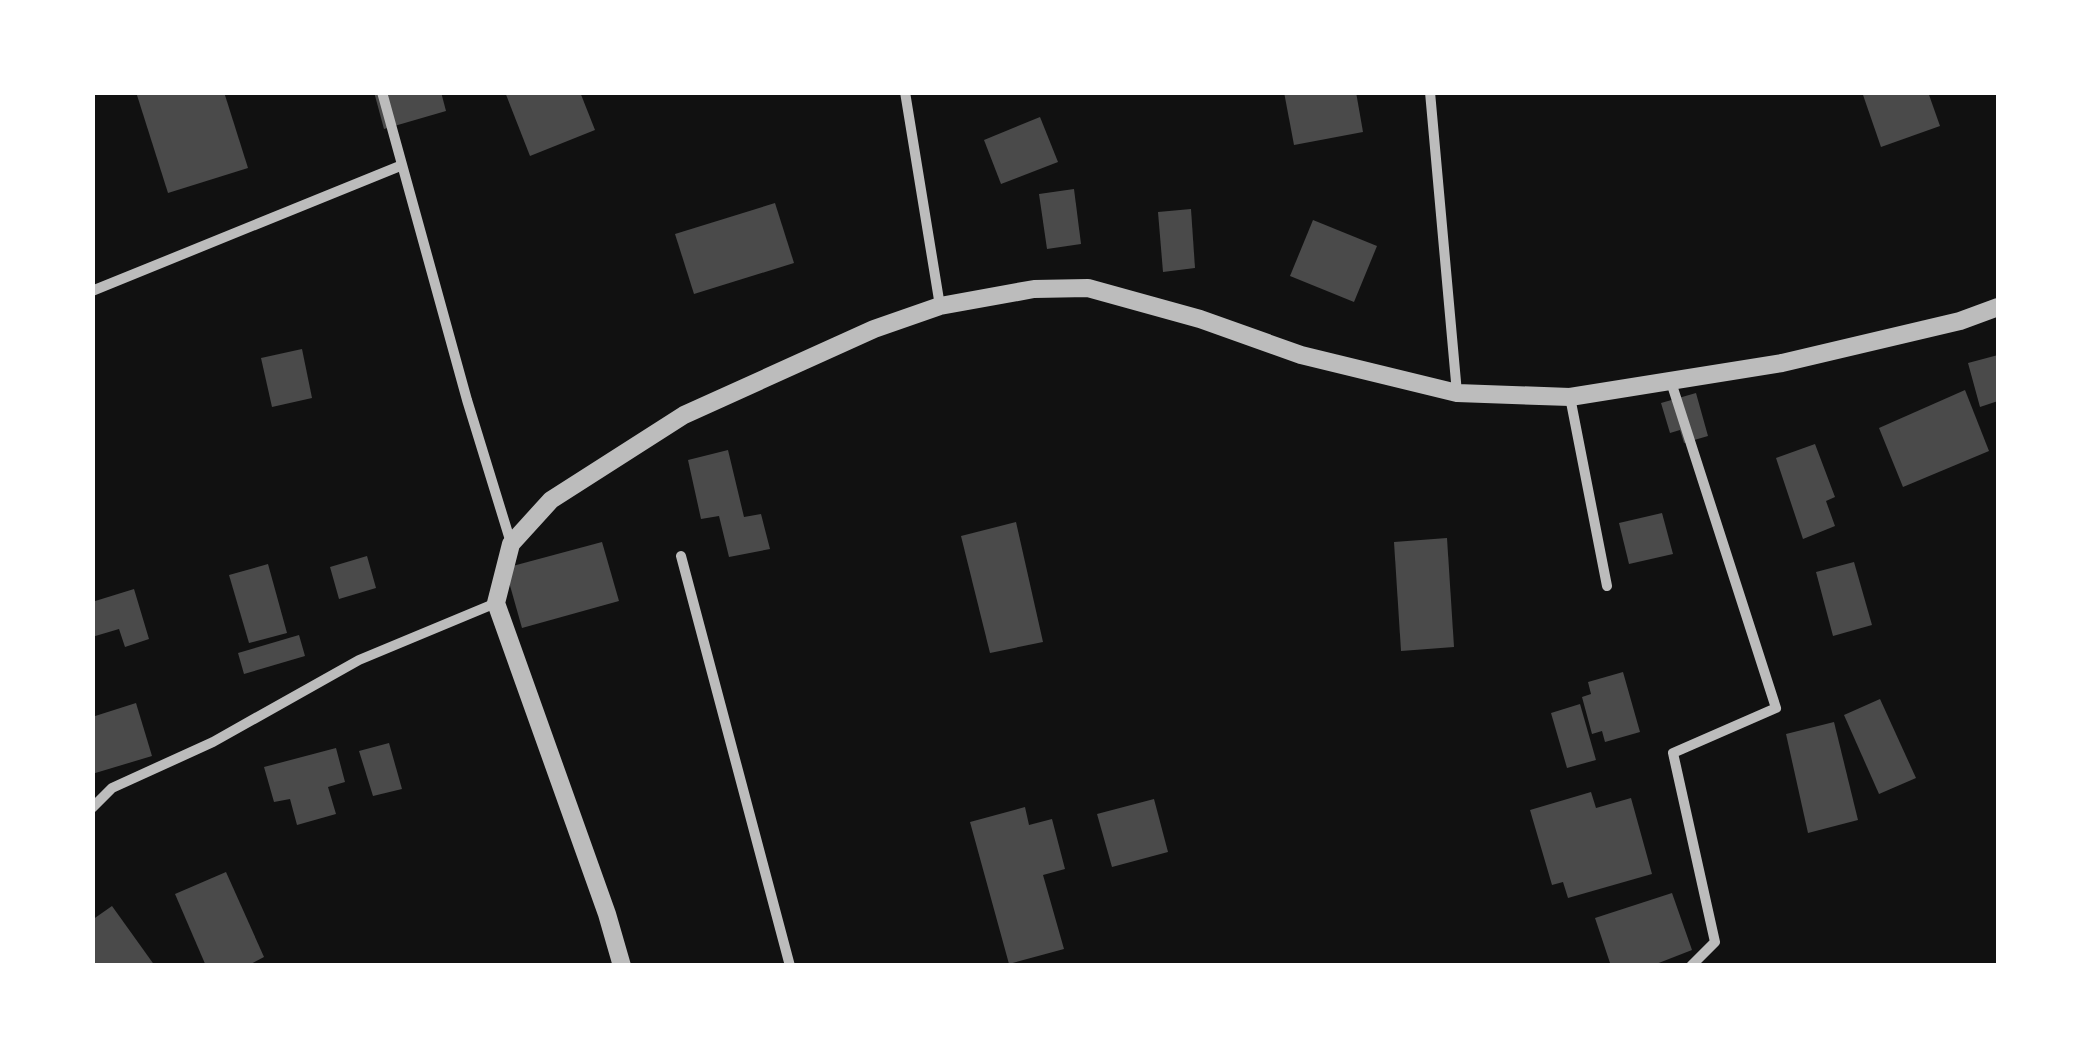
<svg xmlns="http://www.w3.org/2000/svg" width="2091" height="1058" viewBox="0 0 2091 1058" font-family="'PT Sans Narrow',sans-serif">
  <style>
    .building { fill: #4a4a4a }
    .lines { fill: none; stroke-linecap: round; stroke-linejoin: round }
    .minor { stroke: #bcbcbc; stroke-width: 10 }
    .tertiary { stroke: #bcbcbc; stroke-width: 18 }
  </style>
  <rect width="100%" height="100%" fill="#111"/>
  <g class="building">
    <path d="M136 92H224L248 168 168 193Z"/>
    <path d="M374 92H441L446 111 384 129Z"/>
    <path d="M505 92H580L595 130 530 156Z"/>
    <path d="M1284 92H1356L1363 132 1294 145Z"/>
    <path d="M1862 92H1928L1940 126 1881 147Z"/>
    <path d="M1040 117 1058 162 1001 184 984 140Z"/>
    <path d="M1074 189 1081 244 1047 249 1039 194Z"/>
    <path d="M775 203 794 263 694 294 675 234Z"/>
    <path d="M1191 209 1195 268 1163 272 1158 212Z"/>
    <path d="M1313 220 1377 246 1354 302 1290 276Z"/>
    <path d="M302 349 312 398 272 407 261 358Z"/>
    <path d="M1998 355V401L1980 407 1968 363Z"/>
    <path d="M1965 390 1989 451 1903 487 1879 428Z"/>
    <path d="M1696 393 1708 436 1684 443 1680 430 1670 433 1661 403Z"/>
    <path d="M1815 444 1835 497 1826 501 1835 526 1803 539 1776 458Z"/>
    <path d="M728 450 744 517 761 514 770 549 729 557 719 516 701 519 688 460Z"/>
    <path d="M1662 513 1673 554 1629 564 1619 523Z"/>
    <path d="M1016 522 1043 642 990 653 961 536Z"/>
    <path d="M1447 538 1454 647 1401 651 1394 542Z"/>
    <path d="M602 542 619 601 522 628 505 568Z"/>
    <path d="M367 556 376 588 339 599 330 567Z"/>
    <path d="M1854 562 1872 625 1833 636 1816 572Z"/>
    <path d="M268 564 287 633 249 643 229 575Z"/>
    <path d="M134 589 149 639 125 647 119 629 92 637V602Z"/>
    <path d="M299 635 305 656 244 674 238 653Z"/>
    <path d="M1623 672 1640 732 1605 742 1602 731 1592 734 1582 697 1591 694 1588 682Z"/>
    <path d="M1880 699 1916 778 1879 794 1844 715Z"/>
    <path d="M136 703 152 756 92 774V717Z"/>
    <path d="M1580 704 1596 760 1567 768 1551 713Z"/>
    <path d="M1834 722 1858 820 1808 833 1786 734Z"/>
    <path d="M389 743 402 789 373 796 359 751Z"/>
    <path d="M336 748 345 782 328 787 336 814 297 825 290 799 274 802 264 767Z"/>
    <path d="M1591 792 1596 808 1631 798 1652 874 1568 898 1563 882 1552 885 1530 810Z"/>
    <path d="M1154 799 1168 852 1112 867 1097 814Z"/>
    <path d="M1025 807 1029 825 1052 819 1065 869 1043 875 1064 949 1009 964 970 822Z"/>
    <path d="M226 872 264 957 247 966H206L175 894Z"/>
    <path d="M1672 893 1692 950 1651 966H1611L1595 918Z"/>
    <path d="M112 906 155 966H92V920Z"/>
  </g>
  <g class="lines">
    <g class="minor">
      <path d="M382 92 467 400 511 543"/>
      <path d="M905 92 940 306"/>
      <path d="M1430 92 1457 393"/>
      <path d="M92 291 400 166"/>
      <path d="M1671 382 1776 708 1673 753 1715 942 1691 966"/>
      <path d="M1570 397 1607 586"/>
      <path d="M681 556 790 966"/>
      <path d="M92 808 112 788 213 742 359 660 496 603"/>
    </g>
    <path class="tertiary" d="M622 966 607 914 496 603 511 544 551 500 684 415 874 329 940 306 1034 289 1088 288 1200 319 1301 355 1457 393 1570 397 1782 363 1960 321 1998 307"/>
  </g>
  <rect width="2091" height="1058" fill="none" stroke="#ffffff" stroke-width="190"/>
</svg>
